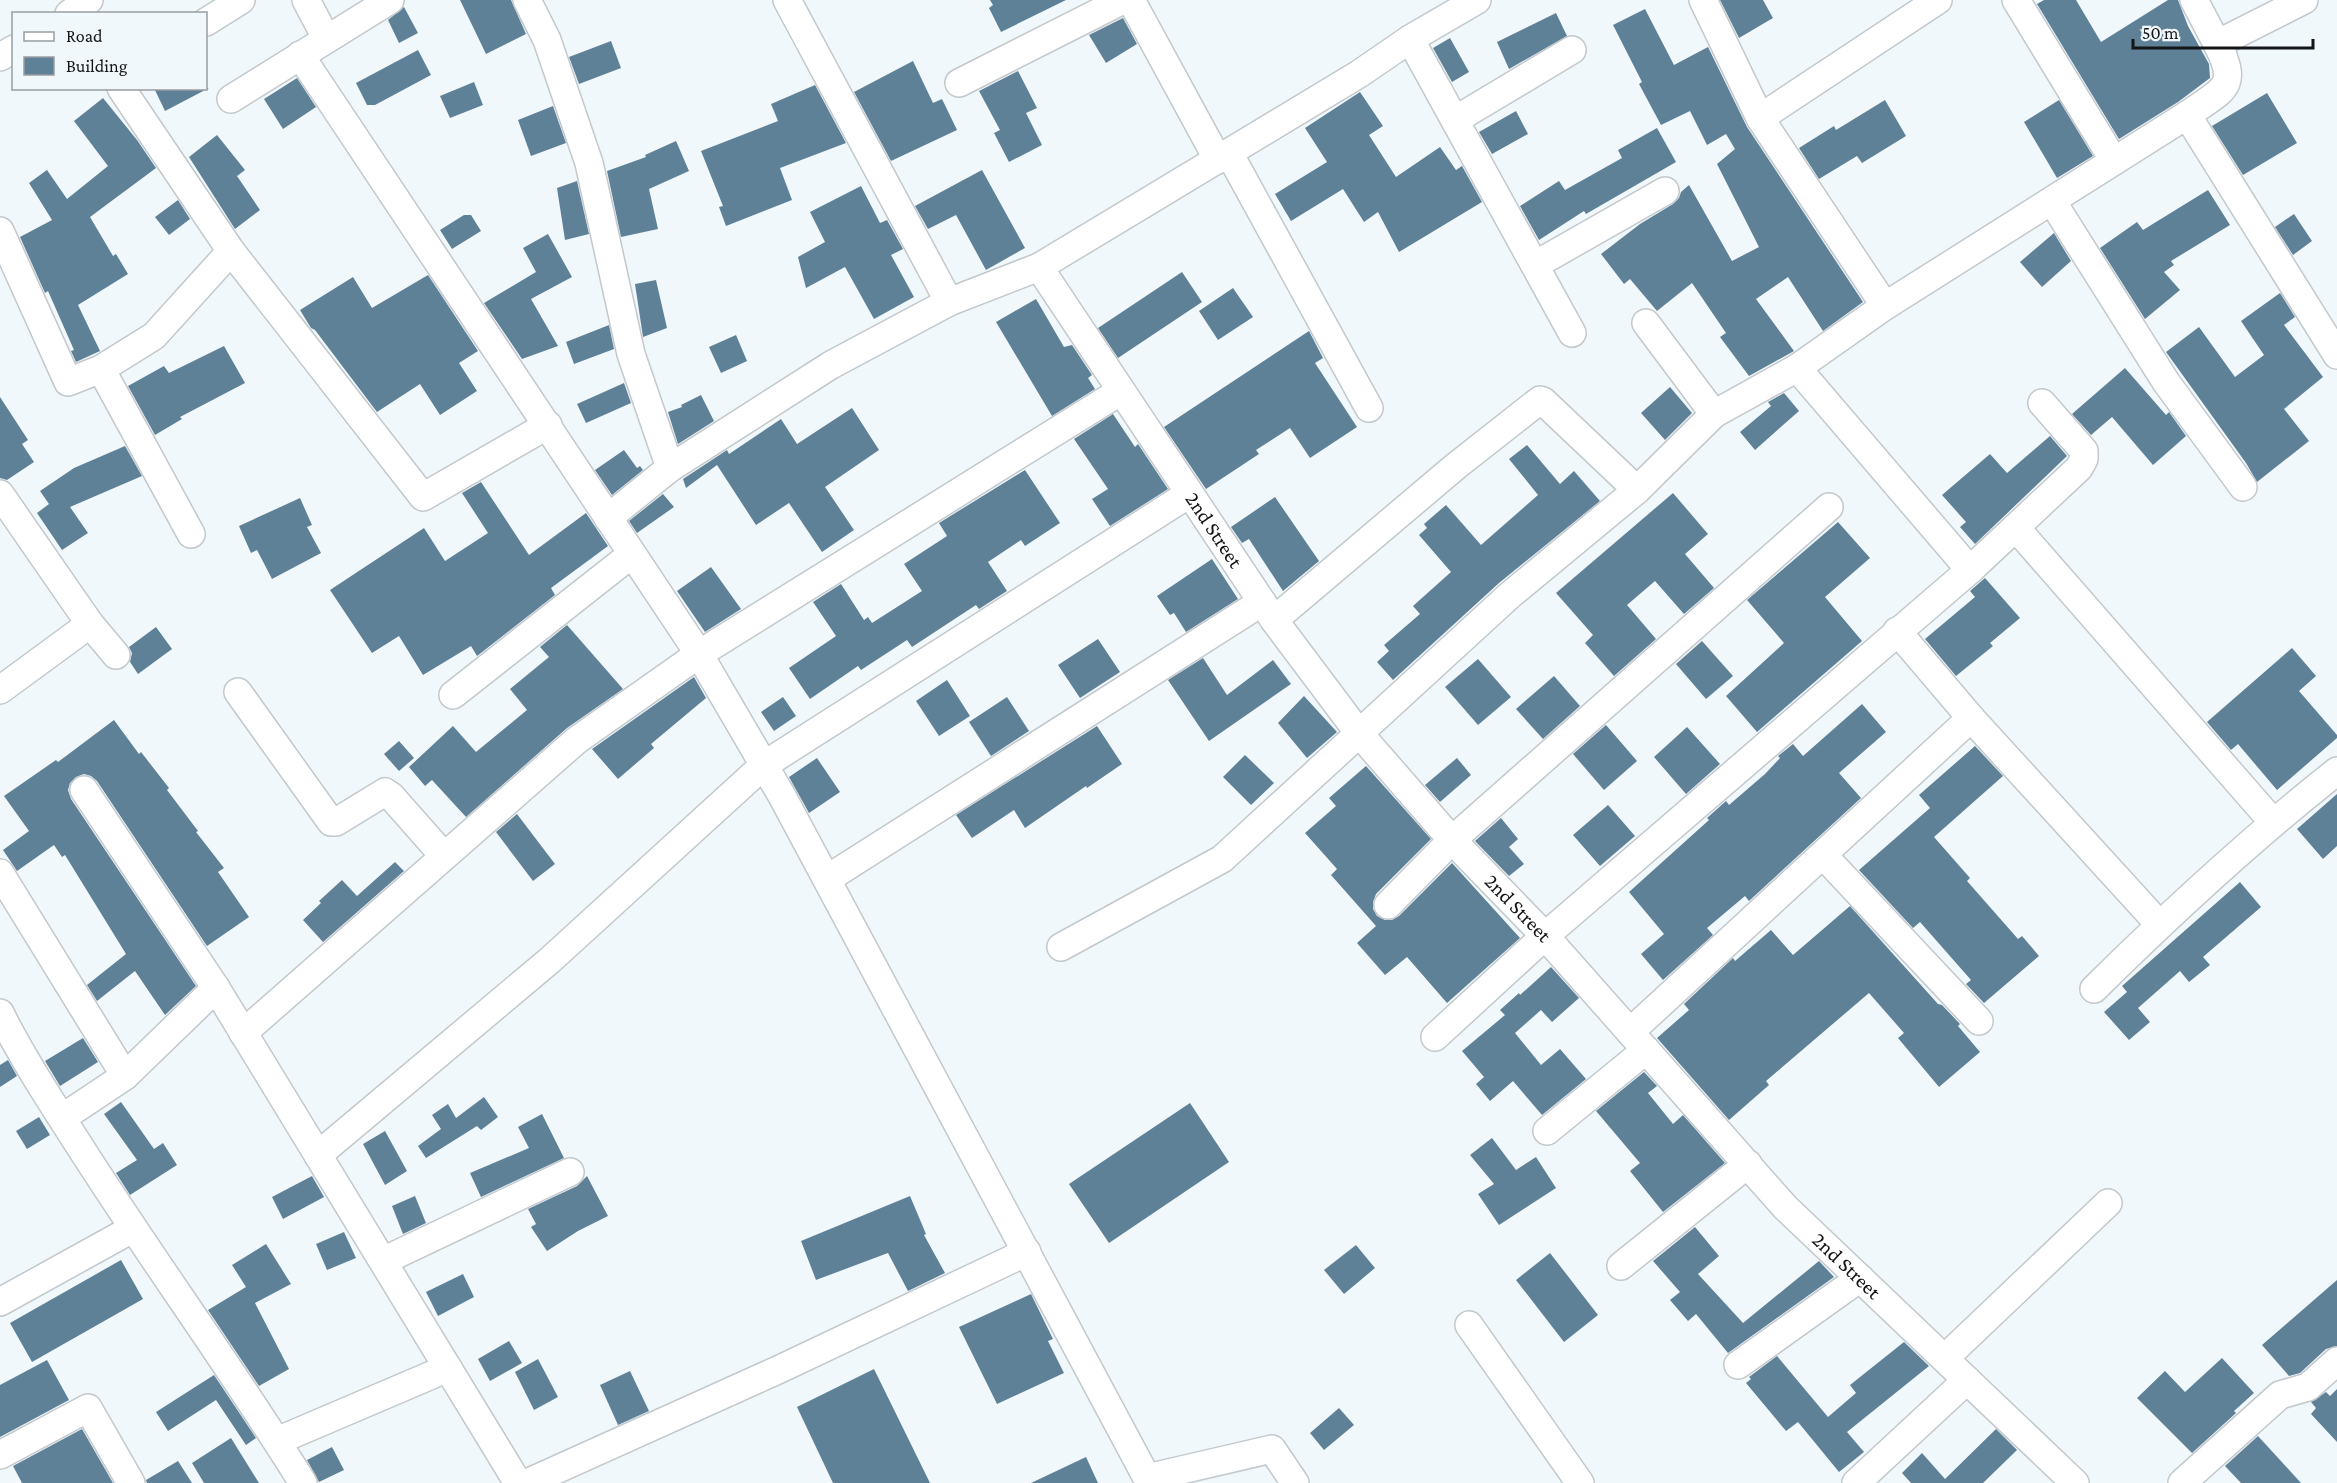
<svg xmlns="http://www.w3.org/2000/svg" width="2337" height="1483" viewBox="0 0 2337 1483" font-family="'Crimson Pro',serif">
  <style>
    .building { fill: #5f8198 }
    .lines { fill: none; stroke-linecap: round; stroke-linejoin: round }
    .minor-casing { stroke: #c3c8cc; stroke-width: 30 }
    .minor { stroke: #fff; stroke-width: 27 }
    .labels { text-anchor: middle; stroke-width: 6; stroke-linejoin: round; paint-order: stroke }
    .street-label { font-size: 21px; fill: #131516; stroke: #f1f8fc }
  </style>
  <rect width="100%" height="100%" fill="#f1f8fc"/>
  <g class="building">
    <path d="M460 0H511L526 34 486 54Z"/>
    <path d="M990 0H1066L1001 32 989 8 993 5Z"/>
    <path d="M1720 0H1763L1773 18 1739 38Z"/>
    <path d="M2044 0H2076L2101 42 2168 0H2178L2188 26 2209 64 2210 78 2178 102 2119 139 2037 4Z"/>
    <path d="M404 7 418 33 399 43 388 20Z"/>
    <path d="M1645 9 1674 65 1708 47 1747 127 1863 302 1823 331 1788 277 1756 299 1794 351 1749 376 1720 337 1726 333 1692 283 1657 311 1630 279 1624 284 1601 254 1640 224 1673 204 1679 198 1681 192 1689 185 1732 261 1759 247 1717 164 1735 149 1726 134 1707 145 1690 111 1661 125 1639 84 1642 82 1613 25Z"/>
    <path d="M1556 13 1567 36 1509 69 1497 42Z"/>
    <path d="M1123 18 1137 44 1106 63 1089 35Z"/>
    <path d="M1450 38 1469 72 1452 82 1433 48Z"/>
    <path d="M611 41 621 68 579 84 569 57Z"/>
    <path d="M418 50 431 75 375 105H367L356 83Z"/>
    <path d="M913 61 933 103 942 99 957 130 891 161 854 92Z"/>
    <path d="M1018 71 1037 108 1026 113 1042 145 1009 162 994 133 1000 130 979 91Z"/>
    <path d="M297 78 316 107 283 129 264 99Z"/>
    <path d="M474 82 483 105 450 118 440 96Z"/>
    <path d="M815 85 846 143 780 168 792 200 726 226 719 207 723 206 701 151 778 121 771 104Z"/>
    <path d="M154 88H209L165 111Z"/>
    <path d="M1360 92 1383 126 1369 135 1396 177 1440 147 1456 170 1462 166 1482 202 1399 252 1378 212 1364 222 1343 189 1291 221 1275 194 1327 162 1305 128Z"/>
    <path d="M2267 93 2297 143 2243 175 2212 126Z"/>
    <path d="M103 98 137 140 156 168 90 217 113 256 116 254 128 274 78 305 100 351 76 362 71 351 74 350 48 291 45 293 20 237 52 220 29 183 47 170 67 199 108 166 74 121Z"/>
    <path d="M1885 100 1906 136 1862 163 1857 156 1819 179 1799 148 1834 126 1836 130Z"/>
    <path d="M2059 100 2093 156 2057 178 2024 122Z"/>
    <path d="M553 106 566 143 531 156 518 120Z"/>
    <path d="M1516 111 1528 134 1492 154 1479 132Z"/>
    <path d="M1657 128 1676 162 1586 214 1584 211 1539 240 1520 206 1559 181 1565 190 1622 158 1618 150Z"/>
    <path d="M217 135 245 170 237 176 260 210 235 229 189 157Z"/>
    <path d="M676 141 689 171 649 189 658 229 621 237 607 171 646 157 645 155Z"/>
    <path d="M982 170 1025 248 986 270 956 215 928 229 915 206Z"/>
    <path d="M577 181 589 234 565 240 557 188Z"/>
    <path d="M861 186 880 223 887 220 903 249 891 255 914 297 874 319 845 267 806 288 798 257 825 242 810 212Z"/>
    <path d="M2208 190 2230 225 2171 261 2174 265 2164 272 2180 290 2145 319 2100 248 2137 222 2143 230Z"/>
    <path d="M178 200 190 219 169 235 155 217Z"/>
    <path d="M2294 214 2312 241 2293 255 2275 227Z"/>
    <path d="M464 215H471L481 231 452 249 440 230Z"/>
    <path d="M2054 233 2071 261 2042 287 2020 262Z"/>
    <path d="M548 234 572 277 531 299 558 346 522 359 484 303 536 272 523 248Z"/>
    <path d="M1182 272 1202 302 1118 358 1098 328Z"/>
    <path d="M428 275 478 351 459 363 477 391 440 415 420 384 377 412 315 330 311 328 300 310 353 277 372 308Z"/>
    <path d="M656 280 667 328 643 337 635 284Z"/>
    <path d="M1233 288 1253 317 1218 340 1199 311Z"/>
    <path d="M2280 293 2295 317 2284 325 2323 377 2284 409 2309 441 2257 482 2246 463 2166 352 2199 327 2235 377 2264 355 2241 321Z"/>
    <path d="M1036 299 1064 347 1072 345 1092 375 1088 378 1095 389 1052 416 996 322Z"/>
    <path d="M609 325 614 349 574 364 566 342Z"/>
    <path d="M1309 331 1323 358 1315 363 1357 427 1310 458 1290 428 1256 450 1259 454 1206 489 1164 427Z"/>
    <path d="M736 335 747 361 721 373 709 347Z"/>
    <path d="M224 346 245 383 180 417 182 419 155 435 128 386 164 366 169 373Z"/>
    <path d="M2125 368 2166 415 2169 412 2186 436 2153 465 2112 417 2091 435 2072 414Z"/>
    <path d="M624 383 631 403 586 423 577 404Z"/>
    <path d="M1670 387 1692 413 1665 440 1641 413Z"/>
    <path d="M1784 393 1799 411 1755 450 1740 432 1771 406 1768 402Z"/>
    <path d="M701 395 714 421 678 444 668 412 682 407 681 405Z"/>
    <path d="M0 397 28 440 22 444 34 462 7 480 0 478Z"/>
    <path d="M852 408 879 450 825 487 854 530 822 552 789 503 756 525 717 465 686 488 683 479 727 450 729 454 781 419 797 444Z"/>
    <path d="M1113 414 1135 447 1138 444 1168 489 1110 526 1092 499 1108 489 1074 439Z"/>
    <path d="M2050 436 2067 456 1975 544 1960 527 1966 522 1942 495 1990 454 2007 473Z"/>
    <path d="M1527 445 1560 484 1574 471 1600 501 1499 583 1393 680 1377 662 1389 651 1384 645 1420 614 1413 606 1451 572 1419 535 1427 528 1424 524 1446 505 1481 545 1538 495 1509 459Z"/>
    <path d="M125 446 142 476 70 507 88 533 62 550 37 513 49 504 40 491 74 468Z"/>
    <path d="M624 450 637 468 640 466 643 470 612 495 595 470Z"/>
    <path d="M1025 470 1060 523 1025 546 1021 540 988 562 1007 591 979 609 976 605 912 647 907 640 861 670 858 666 810 699 789 668 836 636 813 602 841 584 864 620 868 617 872 623 922 591 904 564 947 536 939 523Z"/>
    <path d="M481 482 529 555 586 513 608 546 551 588 555 595 477 656 471 646 423 675 399 636 372 653 330 590 424 528 445 561 488 533 462 493Z"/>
    <path d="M1673 493 1708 534 1685 554 1714 588 1684 614 1655 581 1627 605 1656 639 1614 676 1585 643 1593 635 1556 593Z"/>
    <path d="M663 494 674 507 637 533 629 521Z"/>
    <path d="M1275 497 1319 561 1283 591 1249 539 1242 543 1231 527Z"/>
    <path d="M300 498 312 525 307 527 321 553 272 579 257 550 251 553 239 526Z"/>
    <path d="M1838 522 1870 558 1825 597 1862 641 1757 732 1726 696 1784 643 1747 600Z"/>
    <path d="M1212 559 1238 599 1186 632 1174 613 1170 615 1157 596Z"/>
    <path d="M711 567 741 609 705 632 677 591Z"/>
    <path d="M1985 578 2020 618 1990 643 1993 646 1956 676 1925 639 1975 597 1970 591Z"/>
    <path d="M567 625 623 689 567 728 466 817 432 780 425 786 409 767 453 726 476 752 527 710 510 689 549 657 540 647Z"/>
    <path d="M156 627 172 649 138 674 130 662 132 653 129 647Z"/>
    <path d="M1098 639 1120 672 1080 698 1058 665Z"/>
    <path d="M1702 641 1733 676 1706 699 1676 664Z"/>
    <path d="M2292 648 2316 676 2299 691 2337 735V738L2277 790 2238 744 2231 750 2207 722Z"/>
    <path d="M1203 658 1227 695 1273 660 1291 684 1209 741 1168 680Z"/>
    <path d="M1478 659 1511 697 1478 725 1445 687Z"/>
    <path d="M1554 676 1580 706 1543 739 1516 709Z"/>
    <path d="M694 677 706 698 651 744 654 748 618 779 592 749Z"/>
    <path d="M947 680 970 716 939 736 916 701Z"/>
    <path d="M1304 696 1337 732 1307 758 1278 723Z"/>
    <path d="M783 697 796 716 774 731 761 712Z"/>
    <path d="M1007 697 1029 731 991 756 969 722Z"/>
    <path d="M1862 704 1886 732 1839 773 1861 798 1749 901 1745 896 1707 928 1713 935 1663 980 1641 954 1664 934 1629 892 1709 820 1707 818 1726 801 1729 805 1765 774 1780 758 1778 756 1793 744 1803 756Z"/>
    <path d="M114 720 139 754 141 752 169 788 167 790 198 831 196 832 224 868 218 872 249 917 207 946 97 781 91 776 84 774 76 777 70 783 68 790 71 799 196 986 165 1015 135 971 97 1001 87 985 126 954 65 855 62 857 54 845 17 871 3 850 29 831 4 796 56 760 58 762Z"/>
    <path d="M1606 725 1637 761 1604 790 1573 754Z"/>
    <path d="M1097 726 1122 764 1087 788 1086 786 1025 828 1014 810 972 838 956 815Z"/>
    <path d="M1687 727 1720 764 1686 794 1654 757Z"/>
    <path d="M399 741 414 758 399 771 384 754Z"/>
    <path d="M1975 746 2003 776 1934 837 1970 878 1967 881 2018 939 2022 936 2039 956 1984 1003 1966 984 1971 980 1920 922 1913 928 1859 870 1930 808 1919 795Z"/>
    <path d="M1245 755 1274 783 1251 805 1223 777Z"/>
    <path d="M817 758 840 792 809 813 789 777Z"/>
    <path d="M1457 758 1471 775 1440 802 1425 785Z"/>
    <path d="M1366 766 1431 839 1376 894 1373 902V909L1377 916 1385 920H1392L1399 916 1452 863 1520 938 1447 1003 1407 957 1385 975 1357 943 1376 926 1331 875 1337 869 1305 833 1336 806 1329 798Z"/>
    <path d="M2337 794V846L2323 859 2297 829Z"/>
    <path d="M1608 805 1635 836 1600 866 1573 835Z"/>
    <path d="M517 814 555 864 533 881 496 832Z"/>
    <path d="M1501 818 1518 839 1509 847 1524 864 1509 876 1475 841Z"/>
    <path d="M395 862 404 871 323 942 303 920 321 903 319 901 342 880 357 896Z"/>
    <path d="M2240 882 2261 907 2203 957 2210 965 2189 982 2180 971 2138 1008 2150 1022 2129 1040 2104 1012 2127 992 2122 986Z"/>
    <path d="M1850 906 1938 1004 1942 1005 1960 1024 1958 1026 1980 1052 1939 1087 1898 1038 1904 1033 1869 993 1766 1081 1769 1085 1729 1120 1657 1038 1689 1010 1684 1004 1733 958 1735 961 1771 930 1793 955Z"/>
    <path d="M1551 967 1579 998 1552 1022 1541 1010 1515 1033 1541 1065 1560 1049 1586 1079 1542 1115 1513 1081 1490 1101 1476 1084 1484 1077 1462 1051 1505 1015 1500 1010 1519 993 1520 995Z"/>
    <path d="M83 1038 98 1062 60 1086 45 1061Z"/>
    <path d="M8 1060 17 1076 0 1087V1065Z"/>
    <path d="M1644 1072 1657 1086 1648 1093 1673 1124 1683 1115 1725 1163 1663 1212 1630 1171 1640 1163 1596 1111Z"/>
    <path d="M484 1097 498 1117 481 1130 477 1126 426 1158 418 1146 441 1129 432 1115 448 1104 456 1118Z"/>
    <path d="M121 1102 154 1149 163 1143 177 1165 130 1195 116 1173 137 1160 104 1114Z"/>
    <path d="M1190 1103 1229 1162 1109 1243 1069 1184Z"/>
    <path d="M542 1114 564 1158 481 1197 470 1173 529 1148 518 1127Z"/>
    <path d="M39 1117 50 1135 27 1149 16 1131Z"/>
    <path d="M385 1131 407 1171 385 1185 363 1144Z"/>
    <path d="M1492 1138 1516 1170 1536 1157 1556 1188 1499 1225 1478 1194 1494 1184 1470 1155Z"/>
    <path d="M312 1176 324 1197 283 1219 272 1197Z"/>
    <path d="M587 1176 608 1216 578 1231 547 1251 531 1227 536 1224 528 1209 577 1186Z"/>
    <path d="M415 1196 426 1223 403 1234 392 1206Z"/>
    <path d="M910 1196 926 1234 924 1235 945 1273 908 1291 888 1253 816 1280 801 1241Z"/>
    <path d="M1695 1227 1719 1256 1698 1274 1743 1323 1819 1261 1834 1277 1728 1353 1696 1314 1688 1321 1670 1300 1680 1292 1653 1261Z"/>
    <path d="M344 1232 356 1258 327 1270 316 1244Z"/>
    <path d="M266 1244 291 1284 255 1303 289 1369 259 1386 208 1310 246 1287 232 1265Z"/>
    <path d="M1356 1245 1375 1268 1344 1294 1324 1270Z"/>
    <path d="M1550 1253 1598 1315 1564 1342 1516 1280Z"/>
    <path d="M121 1260 143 1299 32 1362 10 1323Z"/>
    <path d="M463 1274 474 1297 438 1316 426 1292Z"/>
    <path d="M2337 1280V1346L2326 1349 2300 1373 2289 1376 2262 1345Z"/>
    <path d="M1031 1294 1053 1339 1048 1341 1064 1373 997 1404 959 1327Z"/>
    <path d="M509 1341 522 1363 490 1381 478 1359Z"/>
    <path d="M1904 1342 1929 1366 1847 1432 1864 1452 1839 1472 1798 1422 1786 1431 1746 1383 1751 1379 1749 1377 1777 1356 1828 1417 1856 1393 1850 1385Z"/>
    <path d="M2222 1358 2254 1393 2234 1411 2236 1413 2192 1453 2137 1398 2165 1371 2185 1392Z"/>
    <path d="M538 1359 558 1397 534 1410 515 1372Z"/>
    <path d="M47 1360 69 1400 0 1437V1385Z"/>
    <path d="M874 1369 930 1483H833L797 1407Z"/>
    <path d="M630 1371 649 1411 618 1425 600 1385Z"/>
    <path d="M214 1375 256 1438 246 1445 216 1400 168 1431 156 1412Z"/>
    <path d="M2337 1389V1442L2311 1414 2316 1408 2311 1402 2326 1392 2330 1396Z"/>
    <path d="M1339 1408 1354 1425 1324 1450 1310 1433Z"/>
    <path d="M82 1429 113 1483H22L13 1466Z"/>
    <path d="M1996 1429 2017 1450 1983 1483H1911L1902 1473 1922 1453 1945 1479Z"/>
    <path d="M2258 1436 2301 1483H2241L2225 1466Z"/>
    <path d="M231 1438 259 1483H204L192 1463Z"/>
    <path d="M332 1447 344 1470 319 1482 307 1460Z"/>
    <path d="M1086 1457 1098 1483H1031Z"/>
    <path d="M178 1461 192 1483H147L146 1480Z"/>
  </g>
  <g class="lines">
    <defs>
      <g id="minor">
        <path d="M306 0 326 38"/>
        <path d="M527 0 547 40 589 163 631 354 670 468"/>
        <path d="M787 0 949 302"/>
        <path d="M1131 0 1218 160"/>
        <path d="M1703 0 1760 118 1885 306"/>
        <path d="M2016 0 2114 161"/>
        <path d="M2194 0 2223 55"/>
        <path d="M69 14 89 0"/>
        <path d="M206 22 241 0"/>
        <path d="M1410 39 1572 333"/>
        <path d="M300 55 699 654 782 796 1147 1478 1272 1449 1295 1483"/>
        <path d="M0 57 14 49"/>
        <path d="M959 83 1123 0"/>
        <path d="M121 88 231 251 423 497 548 425"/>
        <path d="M231 99 390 0"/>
        <path d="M2187 115 2337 355"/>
        <path d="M1760 118 1938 0"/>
        <path d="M1455 120 1572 50"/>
        <path d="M1229 153 1369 408"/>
        <path d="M2052 201 2166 382 2243 487"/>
        <path d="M0 231 68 382 101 369 154 336 231 251"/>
        <path d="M1535 265 1665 191"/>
        <path id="s1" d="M1039 267 1274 620 1358 732 1452 840 1545 936 1785 1207 2075 1483"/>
        <path d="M1646 323 1714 414"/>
        <path d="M1797 368 1970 570"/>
        <path d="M101 369 191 534"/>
        <path d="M0 494 90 624 116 655"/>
        <path d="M608 518 670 468 831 365 949 302 1039 267 1359 74 1410 39 1477 0"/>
        <path d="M2016 528 2273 822"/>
        <path d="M1274 620 1456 466 1540 400 1543 401 1637 490"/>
        <path d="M1897 631 1971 718 2159 924"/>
        <path d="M0 690 90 624"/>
        <path d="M238 692 331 822H336L385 792 391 796 444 856"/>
        <path d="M453 695 632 554"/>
        <path d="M84 790 216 988 518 1483"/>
        <path d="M1823 855 1979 1021"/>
        <path d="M0 873 125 1076"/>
        <path d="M827 879 1262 602"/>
        <path d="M1388 905 1452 840 1829 507"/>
        <path d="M1061 947 1222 859 1510 595 1637 490 1714 414 1797 368 1885 306 2187 115C2221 90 2241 89 2217 44L2304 0"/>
        <path d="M2094 989C2172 912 2251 839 2337 771"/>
        <path d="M0 1013C22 1057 50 1100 77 1142 150 1257 231 1367 303 1483"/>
        <path d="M1630 1032 1971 718"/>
        <path d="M243 1033 577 740 699 654 1121 391"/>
        <path d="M1435 1037 1545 936 1970 570 2079 468 2084 459V451L2042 403"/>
        <path d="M62 1118 125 1076 216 988"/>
        <path d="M1547 1131 1646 1050"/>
        <path d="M318 1155 549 961 764 765 1189 494"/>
        <path d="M383 1261 570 1172"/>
        <path d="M1621 1266 1748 1164"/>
        <path d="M0 1302 132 1229"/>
        <path d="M1469 1325 1580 1483"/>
        <path d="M1945 1358 2108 1203"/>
        <path d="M1738 1365 1860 1278"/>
        <path d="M277 1441 448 1368"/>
        <path d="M0 1455 88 1408 131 1483"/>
        <path d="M527 1483 780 1369 1027 1252"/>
        <path d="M1856 1483 1967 1380"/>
        <path d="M2182 1483 2280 1395 2308 1387 2337 1361"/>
      </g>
    </defs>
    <use href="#minor" class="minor-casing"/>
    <use href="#minor" class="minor"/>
  </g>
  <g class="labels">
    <g class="street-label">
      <text dy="7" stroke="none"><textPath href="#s1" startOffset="316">2nd Street</textPath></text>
      <text dy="7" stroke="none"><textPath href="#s1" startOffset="802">2nd Street</textPath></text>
      <text dy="7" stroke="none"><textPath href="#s1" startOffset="1288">2nd Street</textPath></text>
    </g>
  </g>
  <rect x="12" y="12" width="195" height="78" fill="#f1f8fc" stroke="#989da0" stroke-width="1.5"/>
  <rect x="24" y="32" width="30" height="9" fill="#ffffff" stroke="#989da0" stroke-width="1.5"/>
  <text x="66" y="42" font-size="18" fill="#131516">Road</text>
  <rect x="24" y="57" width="30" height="18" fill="#5f8198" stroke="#989da0" stroke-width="1.5"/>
  <text x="66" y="72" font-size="18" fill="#131516">Building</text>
  <path d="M2133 39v9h180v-9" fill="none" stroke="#131516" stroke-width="3"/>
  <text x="2142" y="39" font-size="18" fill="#131516" stroke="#f1f8fc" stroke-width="4.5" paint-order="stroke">50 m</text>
</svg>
